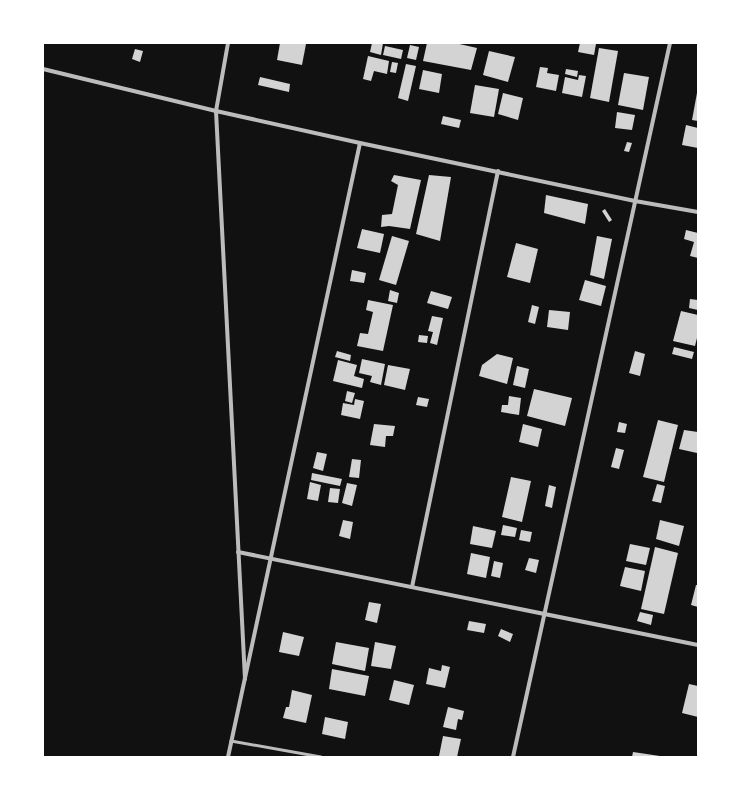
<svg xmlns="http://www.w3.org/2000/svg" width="741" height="800" viewBox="0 0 741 800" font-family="'Roboto Serif',serif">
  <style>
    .building { fill: #d3d3d3 }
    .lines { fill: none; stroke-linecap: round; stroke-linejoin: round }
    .service { stroke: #bcbcbc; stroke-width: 3 }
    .minor { stroke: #bcbcbc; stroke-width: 4 }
  </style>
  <rect width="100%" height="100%" fill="#111"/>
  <g class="building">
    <path d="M280 43H301L306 44 302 65 277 60Z"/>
    <path d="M372 43H383L381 55 370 52Z"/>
    <path d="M427 43H455L477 48 471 70 423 61Z"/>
    <path d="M580 43 596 44 594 55 578 52Z"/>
    <path d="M410 45 419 47 416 60 407 58Z"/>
    <path d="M385 46 403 50 401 59 383 55Z"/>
    <path d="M599 48 618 51 609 102 590 98Z"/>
    <path d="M135 49 143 51 140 62 132 59Z"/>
    <path d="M489 51 515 57 508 82 483 75Z"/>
    <path d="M368 56 389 61 387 74 374 71 371 81 363 79Z"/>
    <path d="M392 62 398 63 396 73 390 72Z"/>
    <path d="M406 64 416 66 408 101 398 98Z"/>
    <path d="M540 67 548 68 547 73 559 75 556 91 536 87Z"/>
    <path d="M566 69 578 71 577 77 565 74Z"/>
    <path d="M423 70 442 74 439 93 419 89Z"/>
    <path d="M624 73 649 77 643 110 618 105Z"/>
    <path d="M579 75 586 76 582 97 562 93 565 77 578 80Z"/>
    <path d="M260 77 290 84 289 92 258 85Z"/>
    <path d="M475 85 499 89 494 117 470 113Z"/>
    <path d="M503 93 523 98 518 120 498 114Z"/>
    <path d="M697 93H698V121L692 120Z"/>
    <path d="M617 112 635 115 632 130 615 128Z"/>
    <path d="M443 116 461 120 459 128 441 124Z"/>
    <path d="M686 125 698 128V148L682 145Z"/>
    <path d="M627 142 632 143 629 152 624 151Z"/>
    <path d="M394 175 421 180 410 229 389 226 381 227 382 215 392 214 398 185 391 181Z"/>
    <path d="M429 175 451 177 440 241 416 234Z"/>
    <path d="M546 195 588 204 585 224 544 213Z"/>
    <path d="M605 209 612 220 609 222 602 211Z"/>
    <path d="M362 229 384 234 380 253 357 248Z"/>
    <path d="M686 230 698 233V258L690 256 694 242 684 239Z"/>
    <path d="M392 236 409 241 396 285 379 280Z"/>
    <path d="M597 236 612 239 604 279 590 275Z"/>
    <path d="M516 243 538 249 530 283 507 277Z"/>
    <path d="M352 270 366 273 364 283 350 281Z"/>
    <path d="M585 280 606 286 601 306 579 300Z"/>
    <path d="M390 290 399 293 397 303 388 301Z"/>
    <path d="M431 291 452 297 448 309 427 303Z"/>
    <path d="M690 299 698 300V310L689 308Z"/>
    <path d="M368 300 393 305 383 351 357 346 360 333 368 334 373 312 366 310Z"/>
    <path d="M532 305 539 307 535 324 528 322Z"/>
    <path d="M549 310 570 312 568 330 547 327Z"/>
    <path d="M681 311 698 315V334L695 346 673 341Z"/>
    <path d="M432 316 443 318 437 345 430 343 433 332 428 331Z"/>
    <path d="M419 335 428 336 427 343 418 342Z"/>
    <path d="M674 347 694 352 692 359 672 354Z"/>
    <path d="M337 351 351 355 350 361 335 357Z"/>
    <path d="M635 351 645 354 640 376 629 373Z"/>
    <path d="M497 354 513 358 507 384 479 376 482 365Z"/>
    <path d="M362 359 385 364 381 385 370 382 372 376 359 373Z"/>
    <path d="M338 360 357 365 354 376 364 379 362 388 333 381Z"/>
    <path d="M388 365 410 369 405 390 384 385Z"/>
    <path d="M517 366 529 369 525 388 513 385Z"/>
    <path d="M534 389 572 398 565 426 527 416Z"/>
    <path d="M347 391 355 393 352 403 345 401Z"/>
    <path d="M509 396 521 398 519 415 501 412 502 405H508Z"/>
    <path d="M418 397 429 399 427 407 416 405Z"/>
    <path d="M355 399 364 401 360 419 341 415 343 403 354 405Z"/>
    <path d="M658 420 678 425 664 482 643 477Z"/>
    <path d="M619 422 627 424 625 433 617 432Z"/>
    <path d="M374 424 395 426 393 436H386L385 447 370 445Z"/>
    <path d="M523 424 542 429 538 447 519 442Z"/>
    <path d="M684 430 698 432V450L697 453 679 449Z"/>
    <path d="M616 448 624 450 619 469 611 467Z"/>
    <path d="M317 452 327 454 323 471 313 468Z"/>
    <path d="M352 459 361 460 359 478 349 477Z"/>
    <path d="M312 473 342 479 340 486 311 480Z"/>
    <path d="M511 477 531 481 522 522 502 517Z"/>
    <path d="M310 482 321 485 318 501 307 499Z"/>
    <path d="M347 483 357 485 352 506 342 503Z"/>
    <path d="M657 484 665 486 661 503 652 501Z"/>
    <path d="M549 485 556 487 552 508 545 506Z"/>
    <path d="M330 488 340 489 338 503 328 502Z"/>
    <path d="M343 520 353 522 350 539 339 536Z"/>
    <path d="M660 520 684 526 679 546 656 539Z"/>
    <path d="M503 525 517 528 515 537 501 535Z"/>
    <path d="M473 526 496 531 492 548 470 544Z"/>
    <path d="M521 530 532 532 530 542 519 540Z"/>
    <path d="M630 544 650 548 646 565 626 561Z"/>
    <path d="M655 547 678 553 664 614 641 609Z"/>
    <path d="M471 553 490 557 486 578 467 574Z"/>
    <path d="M529 558 539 560 536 573 525 570Z"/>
    <path d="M494 561 503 563 500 578 491 576Z"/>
    <path d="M625 567 645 571 641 591 620 586Z"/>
    <path d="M696 585H698V607L691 605Z"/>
    <path d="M369 602 381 604 377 623 365 620Z"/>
    <path d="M640 612 653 615 651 625 637 621Z"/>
    <path d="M469 621 486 624 484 633 467 630Z"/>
    <path d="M501 629 513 634 510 642 498 636Z"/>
    <path d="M283 632 304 637 299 656 279 652Z"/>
    <path d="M336 642 369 648 365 671 332 664Z"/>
    <path d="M375 642 396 646 391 669 371 666Z"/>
    <path d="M442 665 450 667 445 688 426 684 429 668 441 671Z"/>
    <path d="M332 669 369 676 365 696 329 689Z"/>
    <path d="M394 680 414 685 409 705 389 700Z"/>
    <path d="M689 684 698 686V717L682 713Z"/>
    <path d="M292 690 312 695 306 723 283 718 286 707H289Z"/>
    <path d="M448 707 464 711 462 720 458 719 456 730 443 727Z"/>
    <path d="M325 717 348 722 345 739 322 734Z"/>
    <path d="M443 736 461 739 457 757H446L439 756Z"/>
    <path d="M633 752 660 756V757H632Z"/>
  </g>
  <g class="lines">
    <path class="service" d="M231 741 321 757"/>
    <g class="minor">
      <path d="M228 43 216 111 245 679"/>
      <path d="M43 69 216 111 360 143 635 201 698 212"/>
      <path d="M238 552 698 645"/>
      <path d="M412 587 498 171"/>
      <path d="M228 757 360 143"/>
      <path d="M513 757 670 43"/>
    </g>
  </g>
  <rect width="741" height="800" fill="none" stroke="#ffffff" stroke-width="88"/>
</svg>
